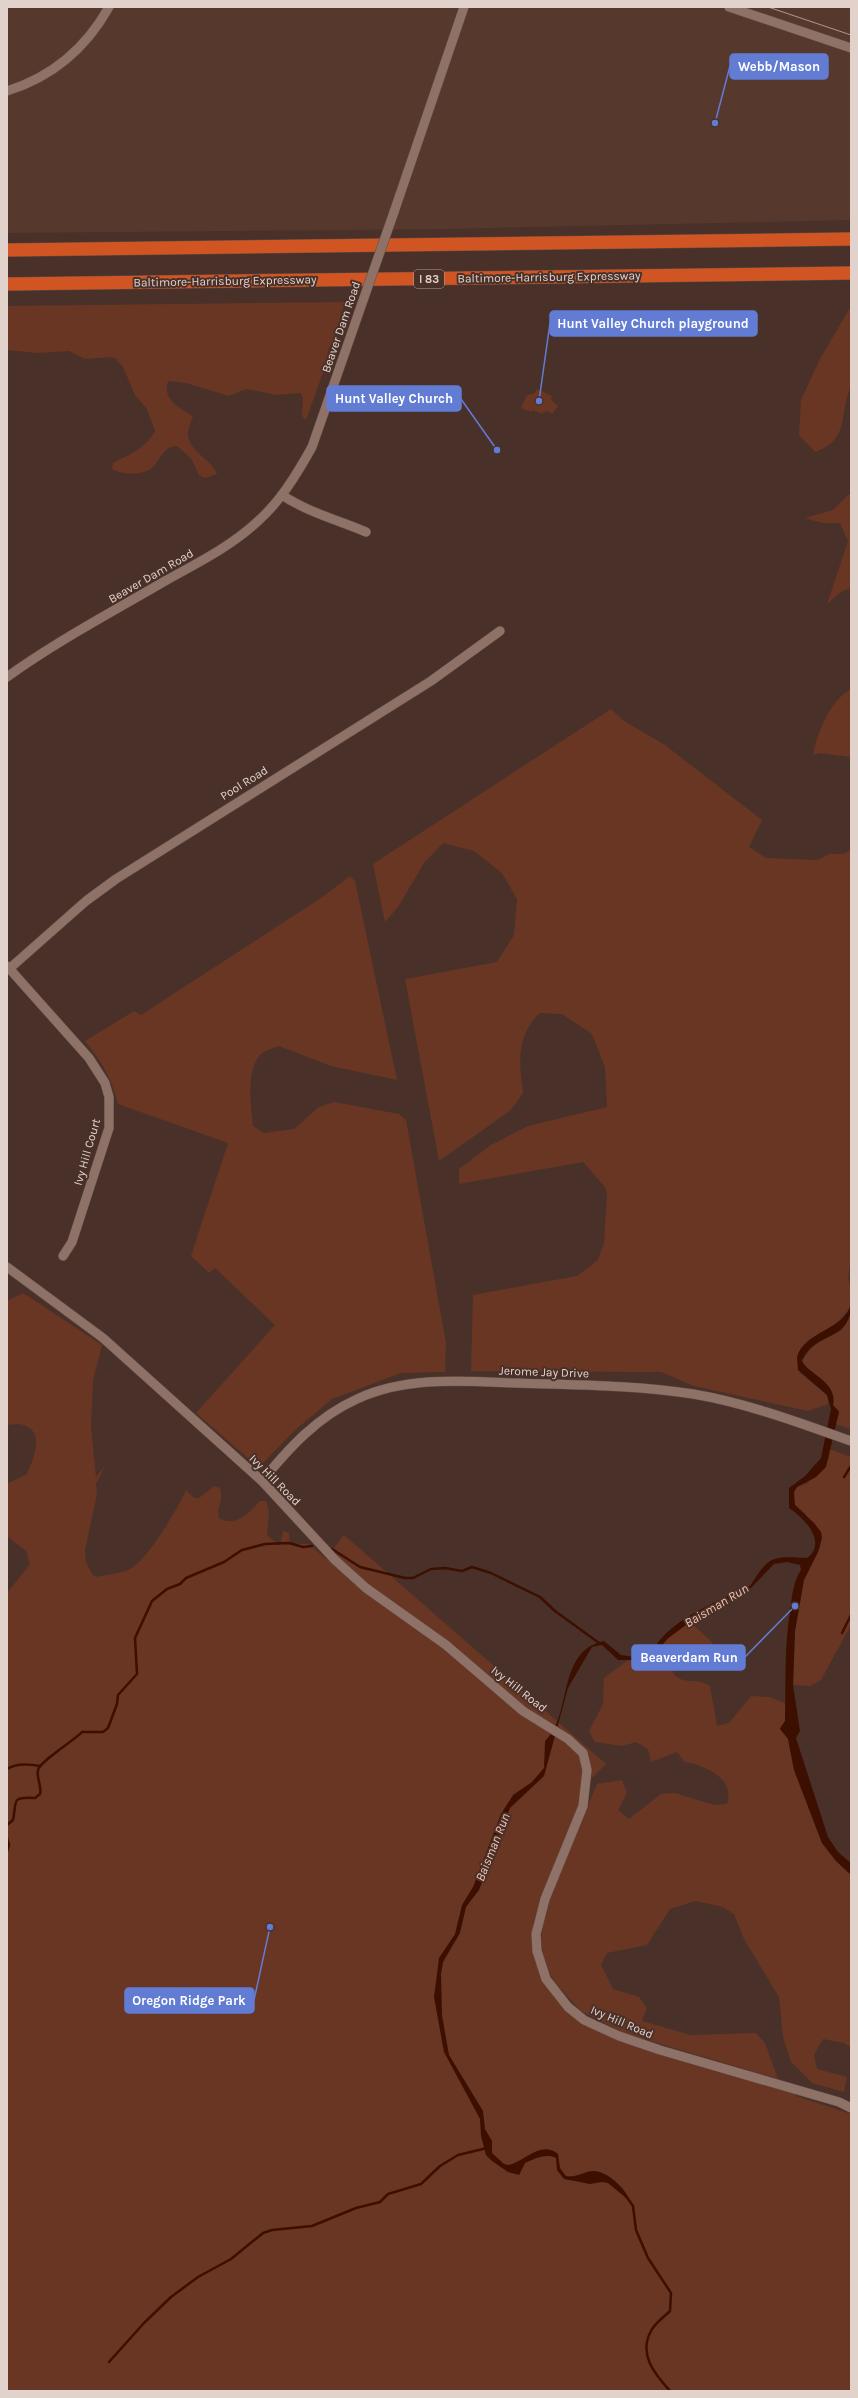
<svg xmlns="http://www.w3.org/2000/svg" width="858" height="2398" viewBox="0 0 858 2398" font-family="Karla,sans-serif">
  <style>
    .built { fill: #57382d }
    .green { fill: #693623 }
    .water { fill: #3d0f00 }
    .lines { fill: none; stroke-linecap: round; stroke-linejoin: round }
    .stream { stroke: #3d0f00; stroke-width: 2.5 }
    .minor-casing { stroke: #614d45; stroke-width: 10 }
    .highway-casing { stroke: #614d45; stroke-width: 14 }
    .minor { stroke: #8e7268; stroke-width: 9 }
    .highway { stroke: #d15522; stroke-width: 13 }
    .tram { stroke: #ac9992; stroke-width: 1 }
    .minor-bridge-casing { stroke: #614d45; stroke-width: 10; stroke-linecap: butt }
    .minor-bridge { stroke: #8e7268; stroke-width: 9 }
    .labels { text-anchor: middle; stroke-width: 4; stroke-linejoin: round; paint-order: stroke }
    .shield { fill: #493129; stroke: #b4a29b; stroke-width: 1 }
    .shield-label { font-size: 11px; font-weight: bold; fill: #e2d2cc }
    .street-label { font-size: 12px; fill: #e2d2cc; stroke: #493129 }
    .water-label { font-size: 13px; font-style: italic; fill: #f6c3b1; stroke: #493129 }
    .leader { fill: none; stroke: #627cd4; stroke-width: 1.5 }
    .callout-dot { fill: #627cd4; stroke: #493129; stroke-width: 1.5 }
    .callout { fill: #627cd4; stroke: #627cd4; stroke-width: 1.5 }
    .callout-label { font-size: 13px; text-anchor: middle; font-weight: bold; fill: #fff }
  </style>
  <rect width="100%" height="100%" fill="#493129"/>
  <path class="built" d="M7 7H851V220L444 229 7 233Z"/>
  <g class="green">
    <path d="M346 302 341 313 338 332 329 348 325 367 306 420 302 416 303 398 301 393 276 395 246 389 229 396 186 383 168 381C162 399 179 408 193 416 191 422 188 429 188 435 189 452 212 459 217 474L205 478 199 475 191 458 177 446C162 446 160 463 149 470 139 475 122 475 112 469L113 463C129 455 146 448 155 431L147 409 135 395 123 367 115 358 109 357 85 359 69 351 38 353 7 350V306Z"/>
    <path d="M851 306V386C838 415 851 439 815 452L799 435 801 400 820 359Z"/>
    <path d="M537 389 552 396 551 400 558 406 552 414 546 411 542 414 533 410 532 412 521 408 527 395 535 393Z"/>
    <path d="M848 495H851V588L842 591 827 604 848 541 840 523H822L805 518 833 510Z"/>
    <path d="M851 689V757L820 753 813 755C818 731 829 702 851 689Z"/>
    <path d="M611 709 624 721 665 745 762 820 749 847 766 858 818 860 829 854H844L851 850V1257L848 1278 851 1289 849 1310 834 1325 810 1339 798 1353 800 1373 827 1395 828 1404 808 1411 694 1386 661 1372 471 1371 473 1295 577 1276 598 1260 604 1243 607 1194 605 1187 583 1162 459 1184V1169L491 1145 528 1126 607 1107 605 1067 592 1034 562 1014 540 1013C516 1035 519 1064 523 1093L511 1110 439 1161 405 979 497 962 514 935 517 899 502 873 474 851 443 843 424 863 398 907 385 922 373 864Z"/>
    <path d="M350 876 355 881 397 1080 331 1066 279 1046C274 1048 266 1050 262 1053 245 1070 251 1104 253 1126L264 1133 294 1129 319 1107 334 1102 399 1114 406 1120 446 1343 445 1372 401 1373 332 1399 294 1431 261 1465H256L196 1413 275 1325 215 1268 209 1273 191 1256 228 1143 118 1104C112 1079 101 1060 85 1041L134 1011 141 1015 321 898Z"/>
    <path d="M23 1293 102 1345 93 1380 91 1426 96 1477 105 1466 96 1484 97 1494 85 1550 86 1562 92 1574 96 1577C107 1574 120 1574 130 1569 147 1561 178 1508 186 1490L194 1498H199L214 1486 220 1488C224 1504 216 1506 219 1518 236 1528 249 1513 260 1501H266L269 1511 267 1535 280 1546 283 1531 289 1533 290 1544H309L326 1559 344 1535 606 1764 582 1788 579 1805 534 1919 532 1934 533 1952 544 1984 564 2008 583 2024 795 2093 796 2096 851 2114V2391H7V1593L30 1564 26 1551 7 1536V1484L27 1474C33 1460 46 1431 23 1425 18 1423 12 1425 7 1425V1301Z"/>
    <path d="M851 1315V1429L836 1424 839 1410 833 1405C838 1383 808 1374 802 1361L814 1344 842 1330Z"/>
    <path d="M829 1449 851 1457V1625L821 1680 810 1686 793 1685 795 1631 804 1580 821 1546 805 1513 794 1504 793 1492 797 1487 808 1483 829 1458Z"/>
    <path d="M690 1622 712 1642 713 1649 704 1655C686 1649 672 1651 673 1673 683 1686 696 1677 710 1686L717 1726 729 1723 751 1696 769 1697 785 1703V1721L780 1727 788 1739 794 1770 822 1843 836 1861 851 1875V2047L844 2043 823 2039 814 2055 817 2069 847 2077 844 2092 812 2083 791 2062 783 2037 779 1997 744 1939 734 1914 723 1907 696 1901 670 1909 647 1945 607 1953 601 1965 613 1989 639 1997 647 2008 642 2021 690 2035 756 2033 765 2043 778 2079 624 2033 581 2011 555 1983 545 1965 541 1940 545 1906 597 1784 622 1780 627 1793 618 1810 629 1819 661 1794 675 1793 714 1805 727 1804C728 1800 729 1795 728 1791 725 1774 699 1764 685 1762L677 1752 651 1762 648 1749 636 1742 622 1746 595 1742 589 1731 603 1704 604 1678 627 1661 636 1660 645 1667 653 1664C657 1644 674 1633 690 1622Z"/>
  </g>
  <path class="water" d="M851 1303C851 1343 816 1330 802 1361 808 1374 838 1382 833 1405L839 1412 826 1467 816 1477 797 1487 794 1492 795 1505 814 1523 821 1532 822 1538 818 1552 804 1580 795 1631 793 1685 800 1731 796 1738 828 1837 838 1852 851 1863V1875L836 1861 822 1843 794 1770 788 1739 780 1729 785 1721C786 1683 784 1649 790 1611 792 1596 793 1582 801 1570L800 1565 787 1562 774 1564 751 1588 698 1616 667 1639 656 1653 650 1668 645 1667 636 1660H618L602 1645 592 1647 568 1688 544 1776 510 1808 479 1890 466 1907 460 1933 443 1962 441 1974 442 2015 449 2055 483 2111 485 2129 492 2141V2153L504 2164 509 2165C525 2161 541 2140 558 2154L560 2168 566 2176C577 2178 584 2171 594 2171 606 2171 624 2187 628 2197L626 2198 608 2183 602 2182 590 2184 564 2179 557 2170 556 2158C545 2153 535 2159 525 2163L519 2175 508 2172 492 2161 486 2155 481 2136 480 2119 444 2052 434 1997 439 1958 455 1934 462 1905 473 1887 501 1814 513 1795 532 1782 544 1768 545 1741C573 1715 556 1651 604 1641L621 1655 648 1659C653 1654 655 1646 659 1641 679 1616 722 1599 750 1586 769 1556 771 1556 807 1558 828 1542 804 1518 789 1508V1488L805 1476 821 1458 831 1409 827 1395 798 1370 797 1357C805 1330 845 1331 851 1303Z"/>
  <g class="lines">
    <g class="stream">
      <path d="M844 1477 851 1466"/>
      <path d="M332 1549 360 1567 405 1578H413L431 1569 445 1568 462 1571 472 1567 491 1573 540 1597 555 1611 599 1643"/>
      <path d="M842 1633 851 1615"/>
      <path d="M7 1769C16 1763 29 1764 40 1766"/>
      <path d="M7 1825 13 1820C17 1802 10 1796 35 1798L40 1794C42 1786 36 1777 38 1770 40 1761 75 1740 82 1732H103L108 1728 117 1704 118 1695 137 1674 135 1638 152 1601 167 1589 180 1584 186 1578 224 1562 242 1550 265 1544 289 1543 303 1547 312 1546"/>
      <path d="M7 1838 9 1845 7 1851"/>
      <path d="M626 2196 633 2206 636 2230 648 2258 671 2293 670 2311C664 2317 655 2323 651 2331 638 2355 655 2374 670 2391"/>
      <path d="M109 2362 144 2323 171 2297 198 2277 231 2259 263 2233 272 2230 312 2226 356 2208 380 2202 388 2194 421 2184 440 2166 458 2155 487 2148"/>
    </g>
    <defs>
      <g id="minor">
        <path d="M729 7 851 48"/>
        <path d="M7 91C52 77 86 48 109 7"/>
        <path d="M394 212 464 7"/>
        <path d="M282 495C307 512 338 520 366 532"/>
        <path d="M7 677C57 641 112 612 165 581 197 563 230 547 257 522 280 502 297 474 312 447L359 312"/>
        <path d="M7 966 89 1058 105 1083 109 1097V1128L72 1242 63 1256"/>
        <path d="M9 969 86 901 116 879 431 681 500 631"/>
        <path d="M7 1267 103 1338 262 1481 335 1560 366 1588 446 1645 523 1711 568 1739 583 1753 587 1770 583 1806 545 1899 536 1934 537 1951 546 1979 568 2007 584 2020 619 2036 660 2050 839 2102 851 2108"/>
        <path d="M262 1481C289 1448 317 1417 357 1399 407 1376 463 1381 516 1383 575 1385 635 1385 693 1394 747 1403 800 1423 851 1441"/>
      </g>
      <g id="highway">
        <path d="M7 250 851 239"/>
        <path d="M7 284 851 273"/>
      </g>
    </defs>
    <use href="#minor" class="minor-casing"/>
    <use href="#highway" class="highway-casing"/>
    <use href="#minor" class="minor"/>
    <use href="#highway" class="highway"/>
    <path class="tram" d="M768 7 851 35"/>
    <defs>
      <path id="minor-bridge" d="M359 312 394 212"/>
    </defs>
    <use href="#minor-bridge" class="minor-bridge-casing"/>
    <use href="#minor-bridge" class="minor-bridge"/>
  </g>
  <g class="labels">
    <rect class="shield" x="414" y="270" width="30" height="18" rx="3"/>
    <g class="shield-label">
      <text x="429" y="283">I 83</text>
    </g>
    <g class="street-label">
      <text transform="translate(549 277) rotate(-1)" y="4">Baltimore-Harrisburg Expressway</text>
      <text transform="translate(225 281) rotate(-1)" y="4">Baltimore-Harrisburg Expressway</text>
      <text transform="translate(341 327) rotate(-71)" y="4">Beaver Dam Road</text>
      <text transform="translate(151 576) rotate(-30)" y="4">Beaver Dam Road</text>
      <text transform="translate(244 783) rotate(-32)" y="4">Pool Road</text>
      <text transform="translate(87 1152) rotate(-74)" y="4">Ivy Hill Court</text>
      <text transform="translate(544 1372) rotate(2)" y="4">Jerome Jay Drive</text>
      <text transform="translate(275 1480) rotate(45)" y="4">Ivy Hill Road</text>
      <text transform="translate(519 1689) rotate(38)" y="4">Ivy Hill Road</text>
      <text transform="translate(622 2022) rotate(23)" y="4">Ivy Hill Road</text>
    </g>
    <g class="water-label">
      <text transform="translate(716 1605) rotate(-31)" y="5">Baisman Run</text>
      <text transform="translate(492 1847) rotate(-68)" y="5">Baisman Run</text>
    </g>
  </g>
  <path class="leader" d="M715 123L730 66M539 401L550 323M497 450L461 399M795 1606L745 1657M270 1927L254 2000"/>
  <g class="callout-dot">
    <circle cx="715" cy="123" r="4"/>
    <circle cx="539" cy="401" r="4"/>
    <circle cx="497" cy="450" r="4"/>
    <circle cx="795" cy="1606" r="4"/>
    <circle cx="270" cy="1927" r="4"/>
  </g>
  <g class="callout">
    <rect x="730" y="54" width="98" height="25" rx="4"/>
    <rect x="550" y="311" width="207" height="25" rx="4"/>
    <rect x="327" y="386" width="134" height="25" rx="4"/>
    <rect x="632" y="1645" width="113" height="25" rx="4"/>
    <rect x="125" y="1988" width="129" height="25" rx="4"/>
  </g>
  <g class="callout-label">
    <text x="779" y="71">Webb/Mason</text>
    <text x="653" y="328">Hunt Valley Church playground</text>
    <text x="394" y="403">Hunt Valley Church</text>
    <text x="689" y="1662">Beaverdam Run</text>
    <text x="189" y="2005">Oregon Ridge Park</text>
  </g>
  <rect width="858" height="2398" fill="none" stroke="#e2d2cc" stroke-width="16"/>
</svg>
